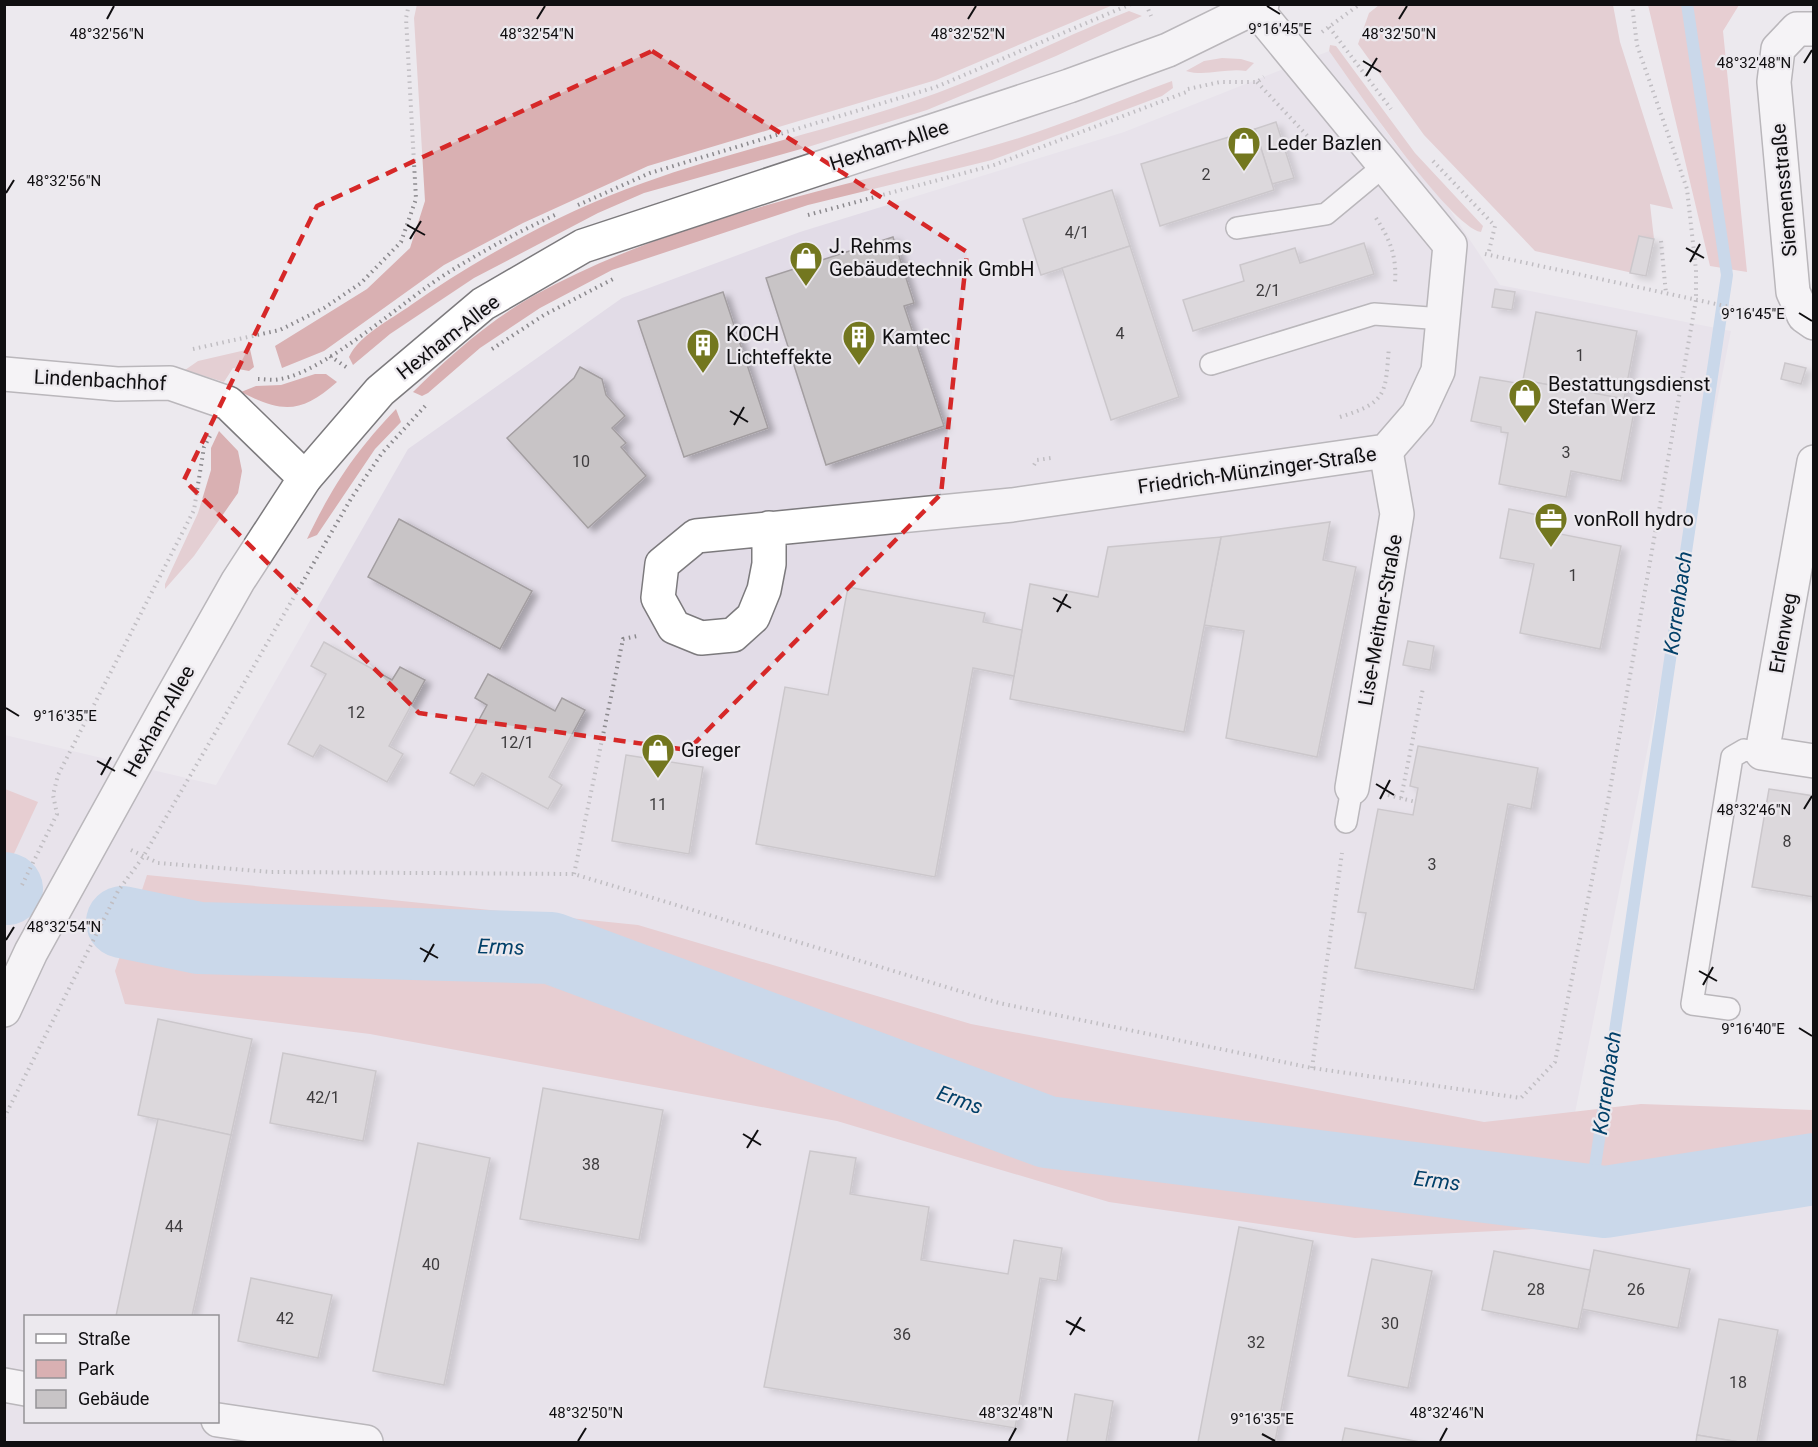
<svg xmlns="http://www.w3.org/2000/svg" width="1818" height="1447" viewBox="0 0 1818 1447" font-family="Roboto,sans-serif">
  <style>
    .built { fill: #e2dce7; fill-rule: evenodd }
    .green { fill: #d9b0b2 }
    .forest { fill: #e0adaf }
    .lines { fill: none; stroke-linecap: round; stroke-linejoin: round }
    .stream { stroke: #9fc3e4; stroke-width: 12 }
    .river { stroke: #9fc3e4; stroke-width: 72 }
    .building { fill: #c8c4c6; stroke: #a39ea1; stroke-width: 1.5; filter: url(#shadow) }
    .lane-casing { stroke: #7c7a7d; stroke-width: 24 }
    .street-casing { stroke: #7c7a7d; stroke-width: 36 }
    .secondary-casing { stroke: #7c7a7d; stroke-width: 36 }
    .path { stroke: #8b898d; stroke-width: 4; stroke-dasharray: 1.5 4.5; stroke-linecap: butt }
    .lane { stroke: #fff; stroke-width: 21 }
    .street { stroke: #fff; stroke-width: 33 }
    .secondary { stroke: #fff; stroke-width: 33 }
    .marked { fill: none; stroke: #d62828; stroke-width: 4.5; stroke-dasharray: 12 8; stroke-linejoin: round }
    .ticks { fill: none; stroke: #100f11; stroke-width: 2 }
    .labels { text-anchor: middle; stroke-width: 4.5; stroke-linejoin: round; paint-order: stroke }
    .number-label { font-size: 16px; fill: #3e3c3e }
    .poi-label { font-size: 20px; fill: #100f11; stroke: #ece9ee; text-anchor: start }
    .street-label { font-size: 20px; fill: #100f11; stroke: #ece9ee }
    .water-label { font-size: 21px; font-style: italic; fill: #024069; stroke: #ece9ee }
    .ticks-label { font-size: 15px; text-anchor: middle; fill: #100f11; stroke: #ece9ee; stroke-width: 4.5; stroke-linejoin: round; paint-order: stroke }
  </style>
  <defs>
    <filter id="shadow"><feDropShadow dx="6" dy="4" stdDeviation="3" flood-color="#0004"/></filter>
  </defs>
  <rect width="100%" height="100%" fill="#ece9ee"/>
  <path class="built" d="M1329 51 1395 144 1446 204 1500 285 1731 331 1555 1213 1813 1189V1442H5V735L216 785 408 449 622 298 800 232 1124 132ZM26 1316H218V1422H26Z"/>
  <g class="green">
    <path d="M417 4H1113V5L936 80 648 166 523 223 444 265 324 351 282 368 275 346 367 289 410 248 425 201 414 18Z"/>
    <path d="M1379 5H1613L1620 42 1673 209 1650 204 1654 239 1646 276 1535 251 1424 135 1358 44 1369 13Z"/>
    <path d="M1129 11 1142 16 1056 56 927 110 808 147 644 193 598 213 474 278 390 334 353 365 349 357C359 335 392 319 411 305 481 256 562 212 643 183 740 148 841 128 937 93 1003 69 1064 36 1129 11Z"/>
    <path d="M1330 45 1336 46 1415 153 1483 226 1481 232C1450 227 1352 83 1329 51Z"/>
    <path d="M1222 58 1241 59 1254 63 1246 71C1225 68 1206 77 1186 71L1204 61Z"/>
    <path d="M1172 81 1173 88 1162 96 992 160 808 205 612 270 540 308 480 348 428 393 422 396 413 392C448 357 489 321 533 296 672 219 832 190 985 148 1046 132 1112 103 1172 81Z"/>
    <path d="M250 349 254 367 249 371 233 368 224 382 185 370 198 361Z"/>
    <path d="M315 374H326L337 382C301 414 282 413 241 392L256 386 281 385Z"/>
    <path d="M396 409 401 422 375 449 317 535 307 539C333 485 355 452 396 409Z"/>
    <path d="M219 431 238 451 242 471 238 493 194 556 165 589V584L198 513 211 470V448Z"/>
  </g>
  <g class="forest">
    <path d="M1648 5H1739L1723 31 1747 272 1710 266Z"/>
    <path d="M5 789 38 802 5 873Z"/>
    <path d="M147 875 638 925 971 1024 1484 1122 1641 1104 1813 1110V1199L1635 1224 1355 1238 1109 1202 837 1121 370 1034 125 1004 115 971Z"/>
  </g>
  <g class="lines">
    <path class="stream" d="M1590 1200 1727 275 1687 4"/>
    <g class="river">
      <path d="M4 888 7 889"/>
      <path d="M122 922 199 938 551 948 1047 1132 1605 1202 1814 1169"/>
    </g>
  </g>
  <g class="building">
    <path d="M1276 122 1294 178 1272 184 1255 129Z"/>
    <path d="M1255 129 1274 190 1160 226 1141 164Z"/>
    <path d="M1112 190 1130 246 1041 275 1023 219Z"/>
    <path d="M1639 236 1654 239 1646 276 1630 273Z"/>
    <path d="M893 237 914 303 904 306 944 426 826 465 766 278Z"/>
    <path d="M1364 243 1374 274 1193 331 1183 300 1244 281 1240 265 1295 248 1300 263Z"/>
    <path d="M1130 246 1179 397 1111 420 1062 268Z"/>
    <path d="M1495 289 1515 292 1512 310 1492 307Z"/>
    <path d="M723 292 768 428 684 457 638 321Z"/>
    <path d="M1536 312 1637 331 1624 399 1523 380Z"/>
    <path d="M1785 363 1806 368 1801 384 1781 379Z"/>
    <path d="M580 367 602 379 606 395 625 416 612 428 626 443 621 447 646 476 588 528 507 438 574 378Z"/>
    <path d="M1480 377 1522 384 1523 380 1636 401 1621 481 1571 471 1566 497 1499 484 1508 433 1501 432V427L1471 421Z"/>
    <path d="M1509 509 1543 516 1540 530 1621 546 1600 649 1520 633 1534 564 1500 558Z"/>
    <path d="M399 519 532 591 500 649 368 577Z"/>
    <path d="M1330 522 1323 560 1356 567 1317 757 1226 738 1244 631 1204 625 1221 537Z"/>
    <path d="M1221 537 1184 732 1010 699 1030 584 1098 597 1108 547Z"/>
    <path d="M848 587 985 613 983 622 1022 630 1014 676 973 668 935 877 756 844 785 687 828 695Z"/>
    <path d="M1408 641 1434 646 1430 670 1403 665Z"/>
    <path d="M324 642 392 680 400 667 425 680 389 746 403 754 387 782 320 745 313 757 288 744 326 674 311 666Z"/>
    <path d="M488 674 555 711 562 698 585 710 549 777 562 785 548 809 482 773 474 786 450 773 487 705 475 698Z"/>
    <path d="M1418 746 1538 768 1531 809 1508 804 1474 990 1355 968 1366 913 1358 912 1378 809 1413 815 1418 788 1410 786Z"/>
    <path d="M626 755 703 767 689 854 612 841Z"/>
    <path d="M1769 789 1814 796V897L1752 887Z"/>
    <path d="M158 1019 252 1039 231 1135 138 1115Z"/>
    <path d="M283 1053 376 1071 363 1141 270 1123Z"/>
    <path d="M543 1088 663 1110 639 1240 520 1219Z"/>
    <path d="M158 1119 231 1135 192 1316H116Z"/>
    <path d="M418 1143 490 1158 444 1385 373 1371Z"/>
    <path d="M810 1151 856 1158 850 1194 929 1207 921 1260 1008 1274 1014 1240 1062 1248 1057 1281 1040 1278 1015 1428 764 1387Z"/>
    <path d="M1239 1227 1313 1241 1275 1442H1198Z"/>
    <path d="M1594 1250 1690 1269 1678 1328 1582 1309Z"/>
    <path d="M1494 1251 1590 1270 1578 1329 1482 1310Z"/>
    <path d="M1372 1259 1432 1271 1408 1388 1348 1376Z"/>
    <path d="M251 1278 332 1295 318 1358 238 1341Z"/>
    <path d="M1719 1319 1778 1330 1757 1442H1739L1697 1435Z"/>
    <path d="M1075 1394 1113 1401 1106 1442H1067Z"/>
    <path d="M1345 1428 1420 1442H1342Z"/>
    <path d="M1697 1435 1739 1442H1696Z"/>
  </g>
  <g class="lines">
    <defs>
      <g id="lane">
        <path d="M1237 228 1326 214 1385 165"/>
        <path d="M1211 364 1374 314 1443 319"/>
        <path d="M1346 822 1352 788"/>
        <path d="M1729 1009 1692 1004 1732 757 1744 750 1762 753"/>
      </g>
      <g id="street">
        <path d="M1814 29H1797L1778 49 1774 82 1793 292 1804 316 1814 323"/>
        <path d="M4 374 117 384 170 383 228 403 305 478"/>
        <path d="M1814 462 1762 753 1814 761"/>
        <path d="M769 528V564L764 590 753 617 733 635 701 638 674 627 658 598 662 564 696 536 1012 505 1386 451 1418 414 1438 371 1450 245 1256 9"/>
        <path d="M1352 788 1397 514 1386 451"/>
        <path d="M4 1385 26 1389"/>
        <path d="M218 1420 366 1442"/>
      </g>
      <path id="secondary" d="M4 1010 31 952 166 708 238 581 305 478 380 391 483 304 583 246 1069 86 1168 50 1262 4"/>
    </defs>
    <use href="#lane" class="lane-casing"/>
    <use href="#street" class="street-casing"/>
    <use href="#secondary" class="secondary-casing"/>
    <g class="path">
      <path d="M1146 4 1151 16"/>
      <path d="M1329 27 1391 109"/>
      <path d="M1322 32 1360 4"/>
      <path d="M1257 82 1314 143"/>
      <path d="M1188 89 1220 82H1257L1264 77"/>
      <path d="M1433 161 1495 226 1489 251"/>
      <path d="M578 205 650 173 936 87 1131 4"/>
      <path d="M808 215 994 165 1189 91"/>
      <path d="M1376 218C1390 239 1397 257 1395 283"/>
      <path d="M1661 241 1666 294"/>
      <path d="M1485 254 1762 314"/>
      <path d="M193 349 280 330 324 308 361 283 401 242 416 199 406 18 409 4"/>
      <path d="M492 349 544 315 613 279"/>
      <path d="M330 356 349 369"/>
      <path d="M258 379C265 379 273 381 280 379 326 372 406 298 449 272 484 250 520 231 557 214"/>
      <path d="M1340 417C1388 402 1385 394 1389 347"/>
      <path d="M1034 465 1037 460 1051 458"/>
      <path d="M1388 795 1416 802"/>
      <path d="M1401 798 1423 688"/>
      <path d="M131 850 158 863 271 872 574 874 999 1003 1312 1068 1521 1098 1555 1062 1608 801 1696 300V270L1687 189 1637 45 1632 4"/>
      <path d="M574 874 623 639 637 636"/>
      <path d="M22 885 57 814 53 795 58 775 194 510 204 447 210 436"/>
      <path d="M1312 1068 1342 853"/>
      <path d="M4 1118 118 891 143 857 352 497 382 453 427 404"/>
    </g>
    <use href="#lane" class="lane"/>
    <use href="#street" class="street"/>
    <use href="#secondary" class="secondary"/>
  </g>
  <path d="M0 0H1818V1447H0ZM652 51 967 252 941 494 688 750 419 713 184 480 317 206Z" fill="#ece9ee" fill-opacity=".55" fill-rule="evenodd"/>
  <path class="marked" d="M652 51 967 252 941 494 688 750 419 713 184 480 317 206Z"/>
  <path class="ticks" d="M1267 6 1280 14M107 19 114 6M537 19 545 6M968 19 976 6M1399 19 1407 6M1363 61 1381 72M1804 63 1812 50M1366 76 1377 58M6 193 14 180M407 225 425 235M410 239 421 221M1686 248 1704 258M1690 262 1700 244M1799 313 1812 321M730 411 748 422M734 425 744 407M1053 598 1071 608M1057 612 1067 594M6 708 19 716M97 761 115 771M101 775 111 757M1376 784 1394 795M1380 799 1390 780M1804 809 1812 796M6 940 14 927M420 948 438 958M424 962 434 944M1699 971 1717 981M1703 985 1713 967M1799 1028 1812 1036M743 1134 761 1145M747 1148 758 1130M1066 1321 1085 1331M1070 1335 1081 1317M1262 1434 1275 1441M578 1441 586 1428M1009 1441 1016 1428M1440 1441 1447 1428"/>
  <defs>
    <symbol id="shop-pin" viewBox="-11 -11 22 30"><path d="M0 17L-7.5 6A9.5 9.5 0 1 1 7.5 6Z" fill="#73771f" stroke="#ece9ee"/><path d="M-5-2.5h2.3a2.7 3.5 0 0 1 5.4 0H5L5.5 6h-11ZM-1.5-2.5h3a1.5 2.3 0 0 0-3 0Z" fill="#fff"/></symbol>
    <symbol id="building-pin" viewBox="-11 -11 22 30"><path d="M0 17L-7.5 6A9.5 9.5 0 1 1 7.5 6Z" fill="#73771f" stroke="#ece9ee"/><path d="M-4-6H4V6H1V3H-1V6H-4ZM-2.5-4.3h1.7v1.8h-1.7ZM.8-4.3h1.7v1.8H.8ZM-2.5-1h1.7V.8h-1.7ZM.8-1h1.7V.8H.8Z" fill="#fff"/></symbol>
    <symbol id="office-pin" viewBox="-11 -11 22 30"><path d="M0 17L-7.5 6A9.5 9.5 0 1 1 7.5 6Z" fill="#73771f" stroke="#ece9ee"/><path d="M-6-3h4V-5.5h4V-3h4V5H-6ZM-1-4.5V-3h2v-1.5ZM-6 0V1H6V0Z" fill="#fff"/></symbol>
  </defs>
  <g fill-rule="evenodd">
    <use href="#shop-pin" x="1225" y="124" width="38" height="52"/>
    <use href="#shop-pin" x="787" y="239" width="38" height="52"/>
    <use href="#building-pin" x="840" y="318" width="38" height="52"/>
    <use href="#building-pin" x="684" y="326" width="38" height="52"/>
    <use href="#shop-pin" x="1506" y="376" width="38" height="52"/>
    <use href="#office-pin" x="1532" y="500" width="38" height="52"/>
    <use href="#shop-pin" x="639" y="731" width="38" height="52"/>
  </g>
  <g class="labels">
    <g class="number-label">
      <text x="1206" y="180">2</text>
      <text x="1077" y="238">4/1</text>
      <text x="1268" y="296">2/1</text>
      <text x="1120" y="339">4</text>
      <text x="1580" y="361">1</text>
      <text x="1566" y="458">3</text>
      <text x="581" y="467">10</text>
      <text x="1573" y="581">1</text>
      <text x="356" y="718">12</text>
      <text x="517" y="748">12/1</text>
      <text x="658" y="810">11</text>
      <text x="1787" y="847">8</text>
      <text x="1432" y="870">3</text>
      <text x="323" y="1103">42/1</text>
      <text x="591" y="1170">38</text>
      <text x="174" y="1232">44</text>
      <text x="431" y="1270">40</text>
      <text x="1536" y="1295">28</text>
      <text x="1636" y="1295">26</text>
      <text x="285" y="1324">42</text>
      <text x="1390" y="1329">30</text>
      <text x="902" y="1340">36</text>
      <text x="1256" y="1348">32</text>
      <text x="1738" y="1388">18</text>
    </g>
    <g class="poi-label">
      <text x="1267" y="150">Leder Bazlen</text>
      <text x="829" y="253">J. Rehms<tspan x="829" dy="23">Gebäudetechnik GmbH</tspan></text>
      <text x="726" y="341">KOCH<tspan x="726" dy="23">Lichteffekte</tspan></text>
      <text x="882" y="344">Kamtec</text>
      <text x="1548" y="391">Bestattungsdienst<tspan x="1548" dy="23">Stefan Werz</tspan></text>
      <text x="1574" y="526">vonRoll hydro</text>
      <text x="681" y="757">Greger</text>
    </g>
    <g class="street-label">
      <text transform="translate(889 145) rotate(-18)" y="7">Hexham-Allee</text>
      <text transform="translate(1784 190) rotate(-95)" y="7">Siemensstraße</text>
      <text transform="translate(448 337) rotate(-38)" y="7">Hexham-Allee</text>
      <text transform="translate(100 380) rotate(3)" y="7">Lindenbachhof</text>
      <text transform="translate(1257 470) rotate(-8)" y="7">Friedrich-Münzinger-Straße</text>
      <text transform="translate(1380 620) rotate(-80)" y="7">Lise-Meitner-Straße</text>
      <text transform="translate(1783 633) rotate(-80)" y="7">Erlenweg</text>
      <text transform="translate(159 721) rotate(-61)" y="7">Hexham-Allee</text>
    </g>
    <g class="water-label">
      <text transform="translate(1678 603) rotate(-82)" y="7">Korrenbach</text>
      <text transform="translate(501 947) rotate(2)" y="7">Erms</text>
      <text transform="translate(1607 1083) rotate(-82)" y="7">Korrenbach</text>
      <text transform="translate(960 1100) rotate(20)" y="7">Erms</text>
      <text transform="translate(1437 1181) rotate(7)" y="7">Erms</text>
    </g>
  </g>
  <g class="ticks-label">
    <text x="1280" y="34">9°16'45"E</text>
    <text x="107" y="39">48°32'56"N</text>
    <text x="537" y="39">48°32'54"N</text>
    <text x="968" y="39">48°32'52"N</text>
    <text x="1399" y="39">48°32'50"N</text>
    <text x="1754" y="68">48°32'48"N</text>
    <text x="64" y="186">48°32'56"N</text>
    <text x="1753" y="319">9°16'45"E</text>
    <text x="65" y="721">9°16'35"E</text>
    <text x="1754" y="815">48°32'46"N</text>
    <text x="64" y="932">48°32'54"N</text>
    <text x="1753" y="1034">9°16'40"E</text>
    <text x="586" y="1418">48°32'50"N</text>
    <text x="1016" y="1418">48°32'48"N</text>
    <text x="1447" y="1418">48°32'46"N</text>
    <text x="1262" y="1424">9°16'35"E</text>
  </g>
  <rect width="1818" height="1447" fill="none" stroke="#100f11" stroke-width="12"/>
  <rect x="24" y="1315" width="195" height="108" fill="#ece9ee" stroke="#949296" stroke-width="1.5"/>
  <rect x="36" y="1334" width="30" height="9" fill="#ffffff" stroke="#949296" stroke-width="1.5"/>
  <text x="78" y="1345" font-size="18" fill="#100f11">Straße</text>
  <rect x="36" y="1360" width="30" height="18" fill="#d9b0b2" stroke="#949296" stroke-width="1.5"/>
  <text x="78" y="1375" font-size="18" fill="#100f11">Park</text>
  <rect x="36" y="1390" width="30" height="18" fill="#c8c4c6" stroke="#949296" stroke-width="1.5"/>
  <text x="78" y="1405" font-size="18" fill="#100f11">Gebäude</text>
</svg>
